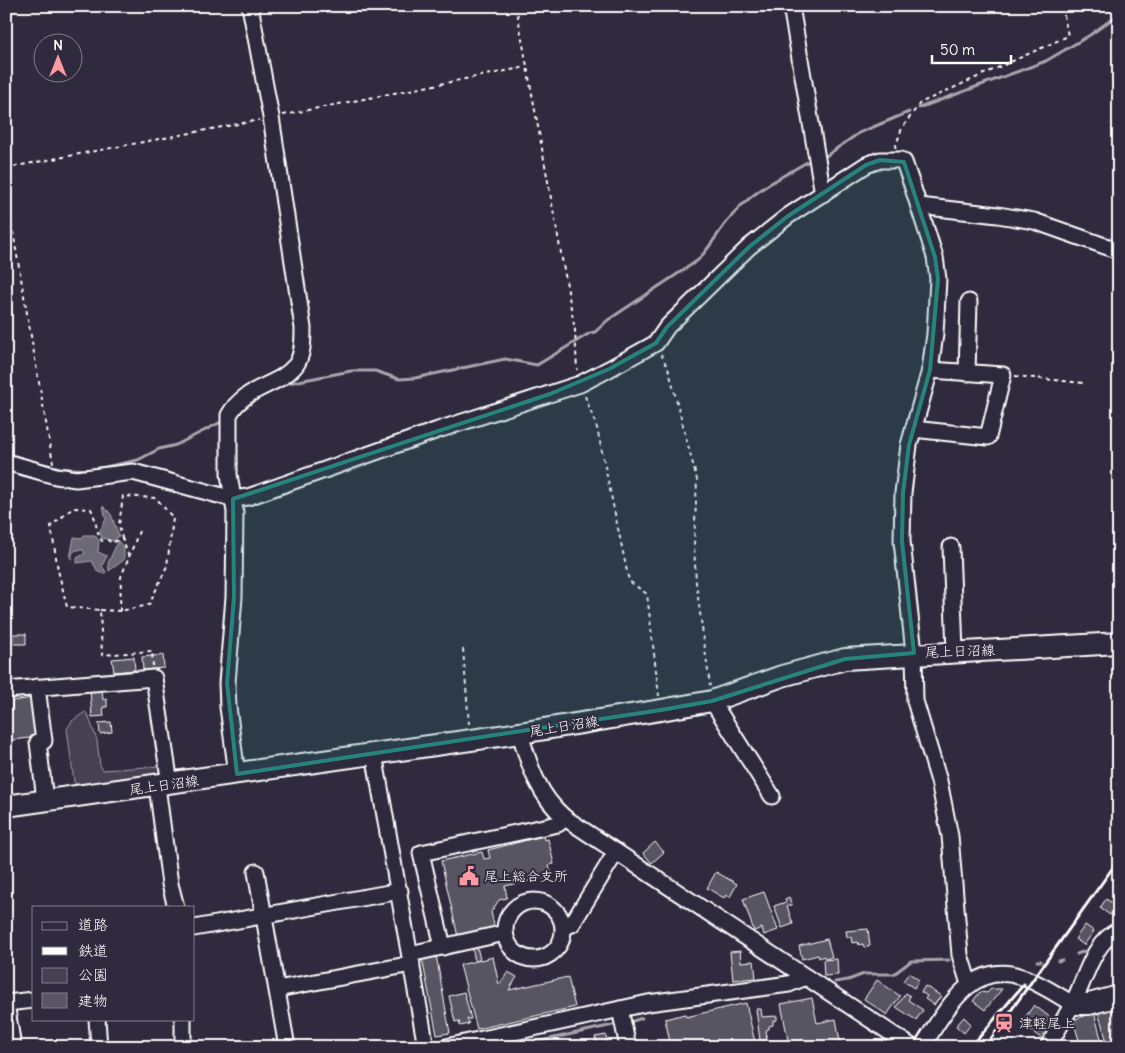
<svg xmlns="http://www.w3.org/2000/svg" width="1125" height="1053" viewBox="0 0 1125 1053" font-family="Delius,'Klee One',sans-serif">
  <style>
    .green { fill: #464152; stroke: #a2a0a8 }
    .water { fill: #6d6a77; stroke: #a7a6ad }
    .lines { fill: none; stroke-linecap: round; stroke-linejoin: round }
    .stream { stroke: #a7a6ad; stroke-width: 3 }
    .building { fill: #595564; stroke: #fff }
    .minor-casing { stroke: #fff; stroke-width: 19 }
    .major-casing { stroke: #fff; stroke-width: 24 }
    .path { stroke: #fff; stroke-width: 2; stroke-dasharray: 4 4; stroke-linecap: butt }
    .minor { stroke: #2f2a3d; stroke-width: 15 }
    .major { stroke: #2f2a3d; stroke-width: 20 }
    .rail { stroke: #fff; stroke-width: 3 }
    .marked { fill: #27847c; fill-opacity: 0.2; stroke: #27847c; stroke-width: 4; stroke-linejoin: round }
    .labels { text-anchor: middle; stroke-width: 4; stroke-linejoin: round; paint-order: stroke }
    .street-label { font-size: 14px; fill: #fff; stroke: #2f2a3d }
    .poi-label { font-size: 14px; fill: #fff; stroke: #2f2a3d; text-anchor: start }
  </style>
  <rect width="100%" height="100%" fill="#2f2a3d"/>
  <filter id="ink" filterUnits="userSpaceOnUse"><feTurbulence type="fractalNoise" baseFrequency=".02" numOctaves="2"/><feDisplacementMap in="SourceGraphic" scale="10" xChannelSelector="R" yChannelSelector="G"/><feConvolveMatrix kernelMatrix="1 2 1 2 8 2 1 2 1" color-interpolation-filters="sRGB"/></filter>
  <g filter="url(#ink)">
    <g class="green">
      <path d="M6 563 11 582 12 685 6 686Z"/>
      <path d="M85 712 88 715 97 740 100 765 103 770 160 766V778L79 786 74 782 67 729 72 721Z"/>
    </g>
    <g class="water">
      <path d="M103 506 111 514 119 536 114 541 102 538 99 532 106 519Z"/>
      <path d="M84 535H95L99 541 98 552 107 556 102 566 106 572 104 574 98 572 92 561 77 563V558L85 553 83 550H76L72 554V559L70 558 74 537 82 538Z"/>
      <path d="M118 541 124 547V560L109 571 108 563Z"/>
    </g>
    <g class="lines">
      <g class="stream">
        <path d="M919 108 1046 61 1090 35 1119 14"/>
        <path d="M823 158 859 133 909 112"/>
        <path d="M283 384 351 371H375L399 379 415 378 505 359 537 365 590 333 595 332 608 320 697 261C710 248 718 232 730 218 750 192 780 178 807 162"/>
        <path d="M239 412 262 395"/>
        <path d="M15 457 60 468 89 470 105 467 138 460 159 449 176 445 225 420"/>
        <path d="M1110 944 1119 942"/>
        <path d="M1077 954 1091 949"/>
        <path d="M1037 961H1041"/>
        <path d="M1058 961 1062 960"/>
        <path d="M835 982 848 980 864 974H894L911 961 949 960"/>
        <path d="M630 1022 642 1018"/>
        <path d="M522 1045 613 1025"/>
      </g>
    </g>
    <g class="building">
      <rect x="13" y="634" width="13" height="10"/>
      <path d="M163 655 164 668 143 670 142 657Z"/>
      <path d="M134 657 135 670 114 672 112 659Z"/>
      <path d="M102 688 103 700 107 699V707H103L104 716 92 717 90 689Z"/>
      <path d="M33 698 37 737 6 741V710L12 709V701Z"/>
      <path d="M111 722 112 732 100 734 99 723Z"/>
      <path d="M543 836 544 840 548 839 554 864 549 865 552 876 505 886 507 898 499 900 491 912 495 929 458 937 441 861 482 852 484 859 490 858 488 850Z"/>
      <path d="M655 842 664 852 652 863 643 853Z"/>
      <path d="M716 872 737 884 730 897 726 895 724 898 707 888Z"/>
      <path d="M764 892 778 930 764 935 762 928 754 931 743 899Z"/>
      <path d="M789 897 792 905 787 906 793 924 782 928 774 906 786 902 785 899Z"/>
      <path d="M1106 899 1117 906 1115 914 1113 912 1110 915 1100 908Z"/>
      <path d="M1085 925 1094 931 1084 945 1075 939Z"/>
      <path d="M868 929 870 946 864 947 863 944 859 945 858 942 852 943 851 937H847L846 931Z"/>
      <path d="M474 933 480 960 475 961 469 934Z"/>
      <path d="M827 939 832 957 825 959 824 956 819 958 818 955 802 959 799 946Z"/>
      <path d="M740 951 741 962 754 961 756 978 733 980 730 952Z"/>
      <path d="M436 955 450 1033 437 1035 422 958Z"/>
      <path d="M493 957 499 985 508 972 517 977 509 990 568 977 575 1007 477 1029 460 965Z"/>
      <path d="M837 959 838 975 824 976 823 960Z"/>
      <path d="M909 973 919 980 914 988 903 981Z"/>
      <path d="M877 980 900 996 887 1015 864 999Z"/>
      <path d="M925 986 941 996 934 1005 925 999 927 996 921 992Z"/>
      <path d="M991 989H1002L985 1010 973 1001 980 992 987 993Z"/>
      <path d="M464 992 471 1019H467L469 1024 460 1026 459 1021 455 1022 449 996Z"/>
      <path d="M906 993 910 996 908 1000 923 1010 916 1020 896 1007Z"/>
      <path d="M812 998 817 1023 836 1019 841 1047 789 1045 781 1004Z"/>
      <path d="M746 1003 756 1047H671L665 1019 685 1014 686 1017Z"/>
      <path d="M1034 1005 1055 1021 1042 1039 1021 1023Z"/>
      <path d="M1111 1008 1119 1022 1117 1024 1119 1042 1108 1045 1098 1012Z"/>
      <path d="M756 1009H761L762 1017 777 1016V1020L773 1021V1025L769 1026V1029L766 1030 767 1040 760 1041Z"/>
      <path d="M1094 1012 1103 1046 1081 1047 1073 1020Z"/>
      <path d="M964 1017 971 1024 964 1033 956 1026Z"/>
      <path d="M606 1035 608 1047H597L595 1037Z"/>
    </g>
    <g class="lines">
      <defs>
        <g id="minor">
          <path d="M791 6 823 194"/>
          <path d="M919 206 998 215 1034 221 1119 251"/>
          <path d="M967 373 969 302"/>
          <path d="M913 429 988 437 1003 375 930 370"/>
          <path d="M6 462 56 476 76 479 133 472 233 499 248 497 438 430 580 384 609 369 656 343 667 327 749 247 788 216 866 165 880 160H901L904 162 911 182 935 257 938 279 935 334 930 370 909 445 903 493 902 541 914 653 915 701 939 781 950 836 960 955 969 984"/>
          <path d="M951 547 955 651"/>
          <path d="M37 687 44 741 38 742 45 800"/>
          <path d="M6 690 154 678 170 784"/>
          <path d="M712 701 772 796"/>
          <path d="M520 733C529 766 539 796 565 818L912 1047"/>
          <path d="M374 754 426 1047"/>
          <path d="M237 774 228 707 227 683 234 597 235 512 229 474V415C245 386 277 387 295 366 303 357 303 340 303 328L271 117 250 6"/>
          <path d="M157 786 170 884 176 907"/>
          <path d="M256 872 287 1047"/>
          <circle cx="534" cy="930" r="29"/>
          <path d="M564 927 572 924 616 852"/>
          <path d="M194 928 400 891"/>
          <path d="M443 947 421 853 558 824 565 818"/>
          <path d="M410 954 505 933"/>
          <path d="M277 989 412 964"/>
          <path d="M6 1003 13 1047"/>
          <path d="M6 1003 34 1000"/>
          <path d="M620 1009 628 1047"/>
          <path d="M97 1019 99 1047"/>
          <path d="M183 1047V1019"/>
          <path d="M446 1047 648 1003 789 984 806 977"/>
          <path d="M922 1047C945 1012 971 959 1022 977 1040 983 1057 995 1073 1004"/>
          <path d="M1048 1047C1056 1032 1065 1018 1073 1003 1086 978 1092 943 1119 930"/>
        </g>
        <g id="major">
          <path d="M6 806 520 733 661 710 712 701 782 676 845 659 1119 643"/>
          <path d="M1073 1004H1089L1119 996"/>
        </g>
      </defs>
      <use href="#minor" class="minor-casing"/>
      <use href="#major" class="major-casing"/>
      <g class="path">
        <path d="M516 6 575 330 577 370"/>
        <path d="M6 11 29 6"/>
        <path d="M283 115 526 67"/>
        <path d="M895 148 902 128 920 103 1068 36 1062 6"/>
        <path d="M6 168 259 120"/>
        <path d="M6 192 53 463"/>
        <path d="M661 354 669 371 697 480 694 544 696 583 710 686"/>
        <path d="M1015 376 1083 383"/>
        <path d="M585 396 597 428 629 581 647 594 659 696"/>
        <path d="M129 557 139 531"/>
        <path d="M100 610 120 611 149 605 167 566 173 518 156 498 123 496 119 525 122 538 112 543 108 540 102 541C95 531 97 520 91 509L73 508 51 526 58 570 67 607 100 610 102 655 152 651 153 666"/>
        <path d="M120 611 121 577 129 557 122 538"/>
        <path d="M463 649 469 724"/>
      </g>
      <use href="#minor" class="minor"/>
      <use href="#major" class="major"/>
      <g class="rail">
        <path d="M971 1047 1024 984"/>
        <path d="M985 1047 1119 859"/>
      </g>
    </g>
  </g>
  <path class="marked" d="M880 160 904 162 935 257 938 279 930 370 909 445 903 493 902 541 914 653 845 659 712 701 661 710 237 774 227 683 234 597 233 499 550 394 609 369 656 343 667 327 749 247 788 216 866 165Z"/>
  <defs>
    <symbol id="civic-bare" viewBox="-9 -9 18 18"><path d="M-.6-6.5H3V-4.5H.6V-3L4-1V1h2V6H-6V1h2V-1L-.6-3ZM-1.2 2.5V6h2.4V2.5Z" fill="#ff9aa2" stroke="#2f2a3d" stroke-width="2.5" paint-order="stroke"/></symbol>
    <symbol id="station-bare" viewBox="-9 -9 18 18"><path d="M-3-6H3Q5-6 5-4V2Q5 4 3 4L4.5 6H3L1.5 4h-3L-3 6H-4.5L-3 4Q-5 4-5 2V-4Q-5-6-3-6ZM-3.5-4v3h7v-3ZM-3.5 1v1.5H-2V1ZM2 1v1.5H3.5V1Z" fill="#ff9aa2" stroke="#2f2a3d" stroke-width="2.5" paint-order="stroke"/></symbol>
  </defs>
  <g fill-rule="evenodd">
    <use href="#civic-bare" x="455" y="862" width="28" height="28"/>
    <use href="#station-bare" x="990" y="1009" width="28" height="28"/>
  </g>
  <g class="labels">
    <g class="street-label">
      <text transform="translate(960 651) rotate(-2)" y="5">尾上日沼線</text>
      <text transform="translate(564 726) rotate(-9)" y="5">尾上日沼線</text>
      <text transform="translate(164 785) rotate(-8)" y="5">尾上日沼線</text>
    </g>
    <g class="poi-label">
      <text x="484" y="881">尾上総合支所</text>
      <text x="1019" y="1028">津軽尾上</text>
    </g>
  </g>
  <rect width="1125" height="1053" fill="none" stroke="#2f2a3d" stroke-width="25"/>
  <rect x="12" y="12" width="1100" height="1028" fill="none" stroke="#fff" stroke-width="2" filter="url(#ink)"/>
  <rect x="32" y="906" width="162" height="115" fill="#2f2a3d" stroke="#827f8b"/>
  <rect x="42" y="922" width="25" height="8" fill="#2f2a3d" stroke="#827f8b"/>
  <text x="78" y="930" font-size="15" fill="#ffffff">道路</text>
  <rect x="42" y="947" width="25" height="8" fill="#ffffff" stroke="#827f8b"/>
  <text x="78" y="956" font-size="15" fill="#ffffff">鉄道</text>
  <rect x="42" y="968" width="25" height="15" fill="#464152" stroke="#827f8b"/>
  <text x="78" y="980" font-size="15" fill="#ffffff">公園</text>
  <rect x="42" y="993" width="25" height="15" fill="#595564" stroke="#827f8b"/>
  <text x="78" y="1006" font-size="15" fill="#ffffff">建物</text>
  <g transform="translate(58 58)"><circle r="24" fill="#2f2a3d" stroke="#827f8b"/>
  <path d="M0-4L9 19L0 12L-9 19Z" fill="#ff9aa2"/>
  <text y="-8" font-size="14" font-weight="bold" text-anchor="middle" fill="#ffffff">N</text>
  </g>
  <path d="M932 55v8h79v-8" fill="none" stroke="#ffffff" stroke-width="2.5"/>
  <text x="940" y="55" font-size="15" fill="#ffffff" stroke="#2f2a3d" stroke-width="4" paint-order="stroke">50 m</text>
</svg>
